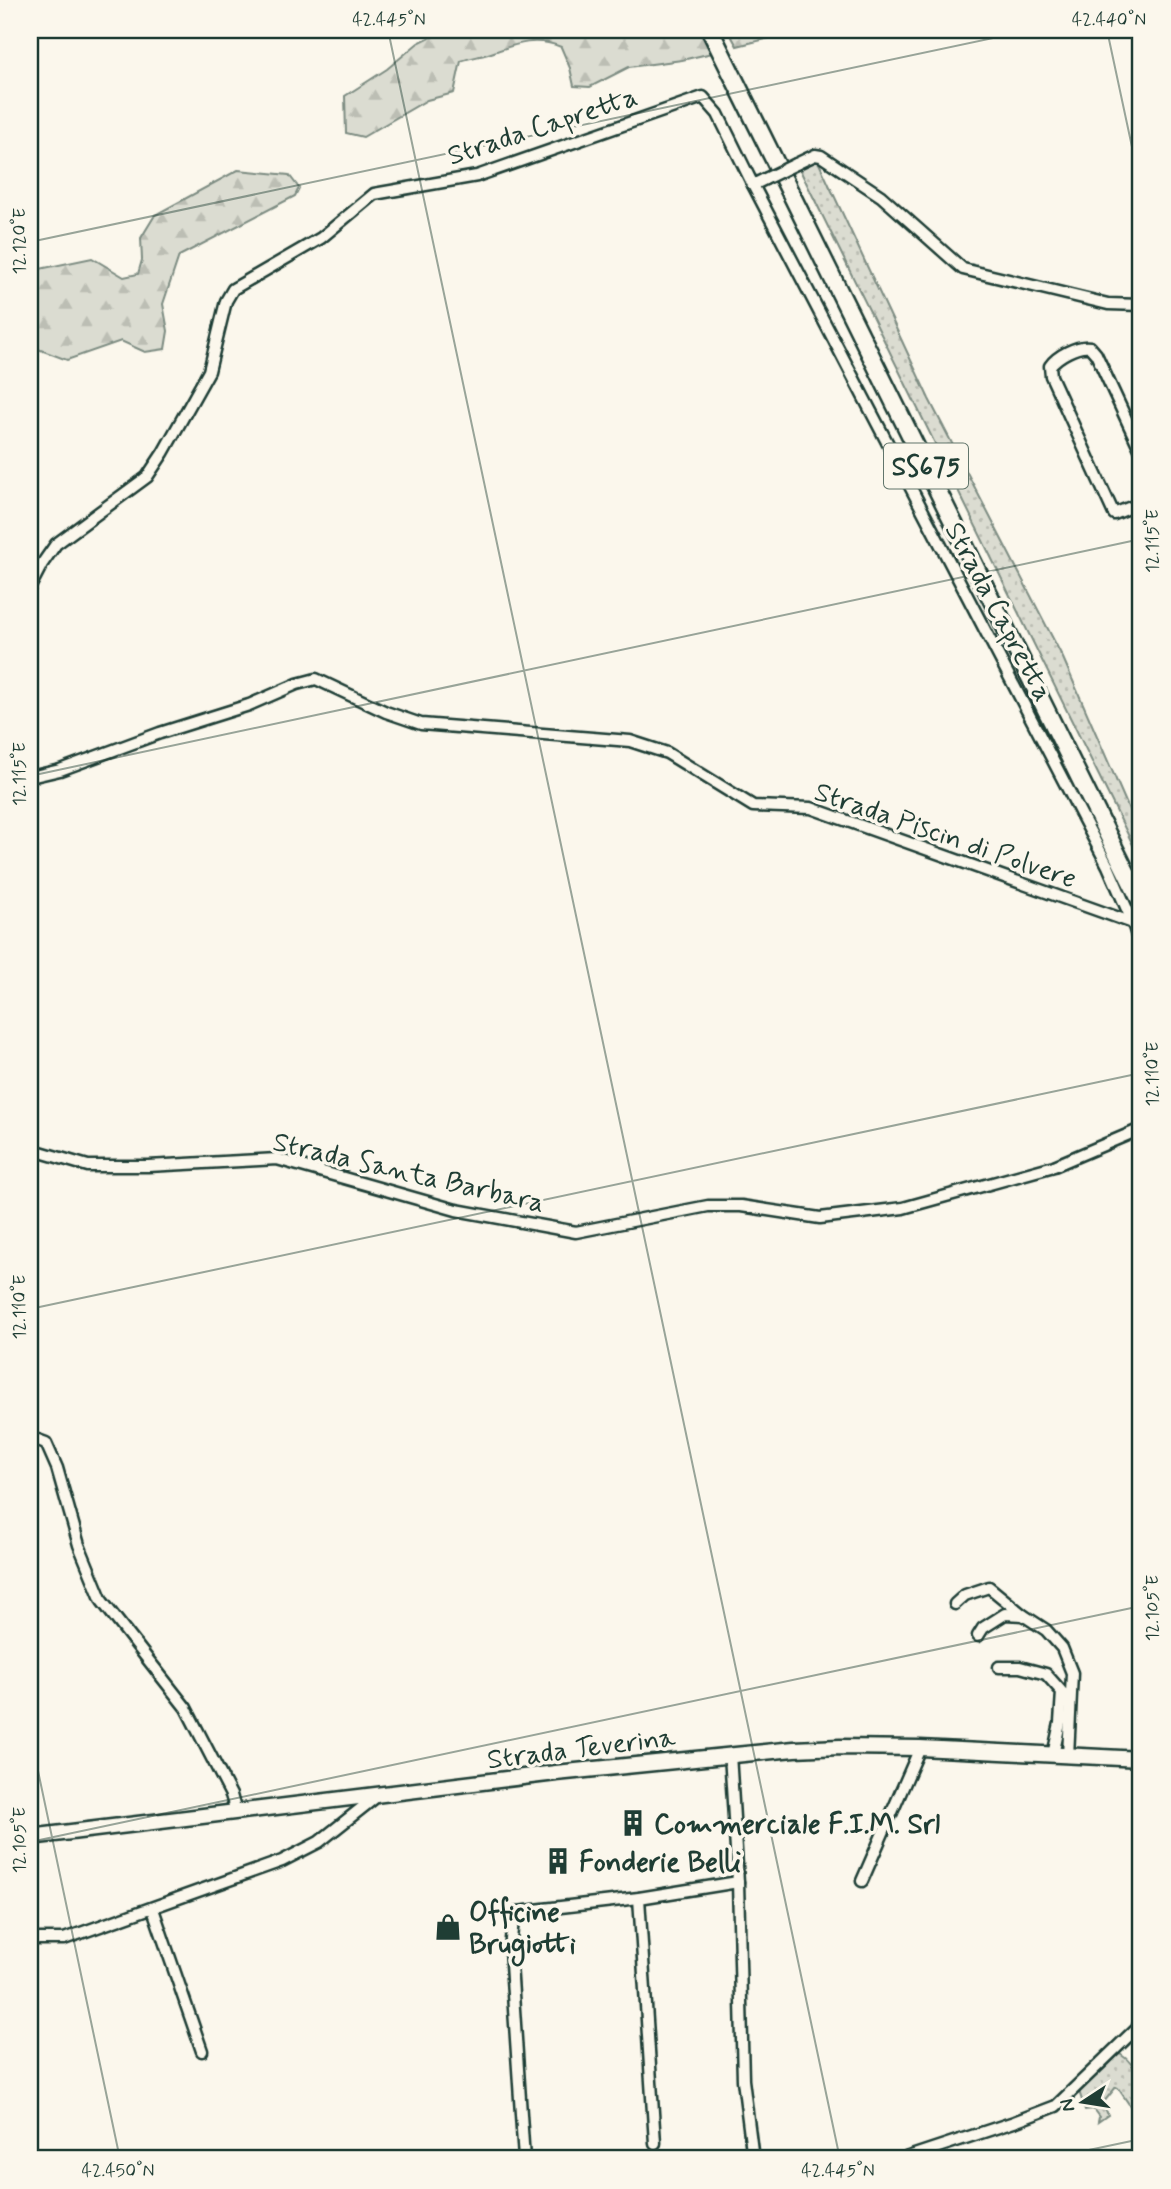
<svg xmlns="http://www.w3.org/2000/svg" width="1171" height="2189" viewBox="0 0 1171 2189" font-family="Mynerve,sans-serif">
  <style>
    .grass { fill: url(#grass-dots); stroke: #7d8c82; stroke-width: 2 }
    .forest { fill: url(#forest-firs); stroke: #7d8c82; stroke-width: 2 }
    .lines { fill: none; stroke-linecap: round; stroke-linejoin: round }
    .minor-casing { stroke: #1f3d34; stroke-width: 15 }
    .secondary-casing { stroke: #1f3d34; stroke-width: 19 }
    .trunk-casing { stroke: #1f3d34; stroke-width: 21 }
    .minor { stroke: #fbf7ec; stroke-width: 10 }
    .secondary { stroke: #fbf7ec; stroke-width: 14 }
    .trunk { stroke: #fbf7ec; stroke-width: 16 }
    .minor-bridge-casing { stroke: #1f3d34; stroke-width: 15; stroke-linecap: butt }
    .minor-bridge { stroke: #fbf7ec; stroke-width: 10 }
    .ticks { fill: none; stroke: #1f3d34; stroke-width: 2; stroke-opacity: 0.45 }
    .labels { text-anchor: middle; stroke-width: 7; stroke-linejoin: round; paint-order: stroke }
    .shield { fill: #fbf7ec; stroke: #61756b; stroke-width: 2 }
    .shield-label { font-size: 26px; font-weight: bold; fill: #1f3d34 }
    .street-label { font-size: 28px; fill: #1f3d34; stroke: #fbf7ec }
    .poi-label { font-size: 28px; font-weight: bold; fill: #1f3d34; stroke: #fbf7ec; text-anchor: start }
    .neatline { fill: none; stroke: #1f3d34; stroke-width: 2.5 }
    .ticks-label { font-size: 18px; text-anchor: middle; fill: #1f3d34 }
  </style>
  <defs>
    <pattern id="grass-dots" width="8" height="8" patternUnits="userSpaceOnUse" patternTransform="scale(1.75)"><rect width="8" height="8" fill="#dbdcd1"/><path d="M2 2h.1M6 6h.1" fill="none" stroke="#bcbeb4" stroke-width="1.8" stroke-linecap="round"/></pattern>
    <pattern id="forest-firs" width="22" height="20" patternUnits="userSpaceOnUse" patternTransform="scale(1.75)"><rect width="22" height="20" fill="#dbdcd1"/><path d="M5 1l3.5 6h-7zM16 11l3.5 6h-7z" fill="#bcbeb4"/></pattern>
  </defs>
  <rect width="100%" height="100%" fill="#fbf7ec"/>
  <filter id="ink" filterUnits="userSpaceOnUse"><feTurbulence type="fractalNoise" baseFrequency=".0143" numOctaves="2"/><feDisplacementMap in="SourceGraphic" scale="14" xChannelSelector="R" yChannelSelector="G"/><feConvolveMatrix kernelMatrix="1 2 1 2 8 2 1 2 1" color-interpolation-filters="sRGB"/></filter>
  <g filter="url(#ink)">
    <g class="grass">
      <path d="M818 161 929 399 1063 658 1141 837V861L799 168Z"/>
      <path d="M1120 2054C1138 2065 1150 2095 1135 2113L1118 2088 1116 2087 1103 2103 1108 2115 1098 2122 1099 2117 1093 2109 1085 2110 1079 2091 1115 2055Z"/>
    </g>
    <g class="forest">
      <path d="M444 30H700L712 53 682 60 629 67 590 87 574 86 570 68 561 47C536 37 518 43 494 52 484 56 472 57 461 61L454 93 427 100 363 137 346 133 345 96 387 69 418 43Z"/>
      <path d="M728 30H802L737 46Z"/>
      <path d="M238 170 289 175 299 188 295 196 179 256 163 304 168 331 165 349 145 352 121 341 67 360 30 346V271L92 258 124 277 138 274 142 260 141 238 155 215Z"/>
    </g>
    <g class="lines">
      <defs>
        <g id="minor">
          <path d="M796 164 815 155 821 156 881 196 963 269 1108 304 1141 305"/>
          <path d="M753 185 1108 866 1133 923 1141 949"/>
          <path d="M1141 451 1096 354 1090 347C1077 345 1057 356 1050 366L1051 376 1114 514 1141 503"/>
          <path d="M30 587 42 564 56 544 147 477 163 453 209 371 226 301 233 289 321 238 374 194 477 176 703 97 718 114 753 185 765 179"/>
          <path d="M1141 633V638"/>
          <path d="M30 777 60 770 160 733 249 705 297 684 316 679 386 712 421 724 630 741 667 753 753 806 811 808 1133 923"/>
          <path d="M30 1149 88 1166H148L277 1159 456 1210 576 1232 708 1206H741L820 1218 903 1208 1054 1166 1141 1129"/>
          <path d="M38 1440 46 1443 57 1468 79 1545 102 1601 186 1708 231 1795 236 1812"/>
          <path d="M955 1604 965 1595 989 1587 1023 1615 1046 1630 1062 1648 1072 1673 1068 1756"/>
          <path d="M978 1636 983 1628 1005 1614 1023 1615"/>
          <path d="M999 1667H1020L1046 1674 1062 1692 1060 1723 1053 1755"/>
          <path d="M730 1754 738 1882 743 2080 753 2159"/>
          <path d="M862 1881 920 1748"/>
          <path d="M639 1898 655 2143"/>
          <path d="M153 1909 202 2051"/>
          <path d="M30 1939H64L282 1861 319 1842 377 1796"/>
          <path d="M524 2159 510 1949 513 1920 517 1912 639 1898 738 1882"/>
          <path d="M902 2159 1014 2122 1056 2106 1141 2024"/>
        </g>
        <path id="secondary" d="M30 1837 556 1773 794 1749 840 1747 920 1748 1141 1759"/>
        <path id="trunk" d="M710 30 1141 902"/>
      </defs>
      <use href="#minor" class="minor-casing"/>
      <use href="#secondary" class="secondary-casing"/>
      <use href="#trunk" class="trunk-casing"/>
      <use href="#minor" class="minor"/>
      <use href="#secondary" class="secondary"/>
      <use href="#trunk" class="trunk"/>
      <defs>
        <path id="minor-bridge" d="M765 179 796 164"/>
      </defs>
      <use href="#minor-bridge" class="minor-bridge-casing"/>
      <use href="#minor-bridge" class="minor-bridge"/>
    </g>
  </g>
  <path class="ticks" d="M388 30 840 2159M1107 30 1141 189M30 242 1031 30M30 776 1141 539M30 1309 1141 1073M30 1733 120 2159M30 1842 1141 1606M1046 2159 1141 2139"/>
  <defs>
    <symbol id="building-bare" viewBox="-9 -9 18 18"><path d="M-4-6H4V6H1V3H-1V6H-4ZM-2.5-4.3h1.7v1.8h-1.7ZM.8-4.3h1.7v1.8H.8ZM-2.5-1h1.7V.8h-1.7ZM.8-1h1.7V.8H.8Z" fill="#1f3d34" stroke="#fbf7ec" stroke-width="2.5" paint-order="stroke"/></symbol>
    <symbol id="shop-bare" viewBox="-9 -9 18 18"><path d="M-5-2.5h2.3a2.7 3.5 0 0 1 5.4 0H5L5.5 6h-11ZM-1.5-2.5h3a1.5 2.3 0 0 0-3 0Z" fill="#1f3d34" stroke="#fbf7ec" stroke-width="2.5" paint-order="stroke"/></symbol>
  </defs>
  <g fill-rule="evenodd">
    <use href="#building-bare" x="614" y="1804" width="38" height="38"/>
    <use href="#building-bare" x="539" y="1842" width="38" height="38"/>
    <use href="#shop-bare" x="429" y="1908" width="38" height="38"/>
  </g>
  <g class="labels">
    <rect class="shield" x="884" y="443.5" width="84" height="45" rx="5"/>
    <g class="shield-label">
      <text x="926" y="475">SS675</text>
    </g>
    <g class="street-label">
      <text transform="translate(542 125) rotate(-18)" y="10">Strada Capretta</text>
      <text transform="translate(1000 611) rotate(62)" y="10">Strada Capretta</text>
      <text transform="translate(946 834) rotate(19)" y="10">Strada Piscin di Polvere</text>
      <text transform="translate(409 1171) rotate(13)" y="10">Strada Santa Barbara</text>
      <text transform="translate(581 1747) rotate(-7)" y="10">Strada Teverina</text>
    </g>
    <g class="poi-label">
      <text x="654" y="1833">Commerciale F.I.M. Srl</text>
      <text x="579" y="1871">Fonderie Belli</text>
      <text x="469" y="1921">Officine<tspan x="469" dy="32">Brugiotti</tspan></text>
    </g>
  </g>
  <rect width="1171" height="2189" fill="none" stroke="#fbf7ec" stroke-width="77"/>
  <g transform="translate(1083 2102) rotate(258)" stroke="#fbf7ec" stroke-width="5" paint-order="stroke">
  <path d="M0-5L12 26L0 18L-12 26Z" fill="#1f3d34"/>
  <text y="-10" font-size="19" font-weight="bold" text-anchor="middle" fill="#1f3d34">N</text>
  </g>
  <rect x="38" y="38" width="1094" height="2112" class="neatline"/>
  <g class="ticks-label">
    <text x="389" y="25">42.445°N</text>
    <text x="1109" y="25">42.440°N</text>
    <text transform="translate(19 241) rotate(-90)" y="6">12.120°E</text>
    <text transform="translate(1152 541) rotate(-90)" y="6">12.115°E</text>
    <text transform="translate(19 774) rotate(-90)" y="6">12.115°E</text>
    <text transform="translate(1152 1074) rotate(-90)" y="6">12.110°E</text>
    <text transform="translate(19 1307) rotate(-90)" y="6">12.110°E</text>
    <text transform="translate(1152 1608) rotate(-90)" y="6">12.105°E</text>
    <text transform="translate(19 1840) rotate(-90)" y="6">12.105°E</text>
    <text x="118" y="2176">42.450°N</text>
    <text x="838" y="2176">42.445°N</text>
  </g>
</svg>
